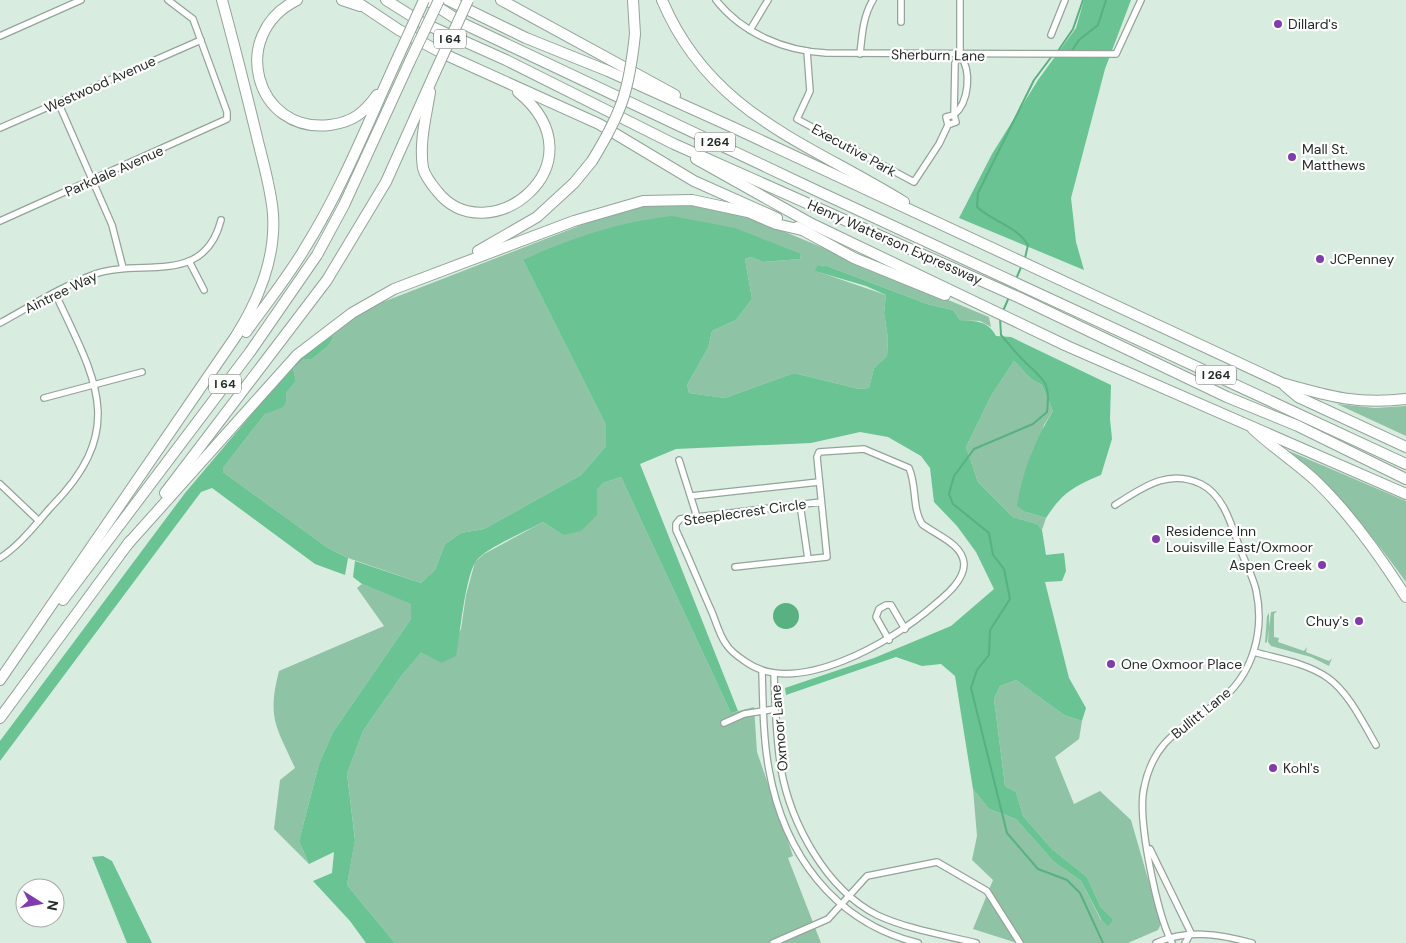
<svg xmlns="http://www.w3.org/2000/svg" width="1406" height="943" viewBox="0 0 1406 943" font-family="'DM Sans',sans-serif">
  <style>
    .green { fill: #8fc3a5 }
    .forest { fill: #69c392 }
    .water { fill: #57b181 }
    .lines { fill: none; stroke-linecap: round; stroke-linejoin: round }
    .stream { stroke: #57b181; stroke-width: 2 }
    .street-casing { stroke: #93a499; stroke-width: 8 }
    .highway-casing { stroke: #93a499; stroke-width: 12 }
    .street { stroke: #fff; stroke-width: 5.5 }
    .highway { stroke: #fff; stroke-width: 10 }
    .highway-bridge-casing { stroke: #93a499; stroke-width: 12; stroke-linecap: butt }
    .highway-bridge { stroke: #fff; stroke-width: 10 }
    .poi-dot { fill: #803baf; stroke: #fff; stroke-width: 2 }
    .labels { text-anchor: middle; stroke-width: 4.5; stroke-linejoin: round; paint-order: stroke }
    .shield { fill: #fff; stroke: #676c68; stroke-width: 1 }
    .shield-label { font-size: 12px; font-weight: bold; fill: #262d28 }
    .poi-label { font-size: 14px; fill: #262d28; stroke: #fff; text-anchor: start }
    .street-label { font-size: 14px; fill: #262d28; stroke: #fff }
  </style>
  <rect width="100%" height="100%" fill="#d9ece0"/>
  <g class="green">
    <path d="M681 204 726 211 754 219 989 317 991 327 980 321 960 320 953 310 927 304 827 266 817 265 816 271 886 295 884 313 888 338 887 356 874 368 869 388 859 389 794 373 725 398 689 393 687 385 708 348 712 331 736 320 752 299 745 259 751 257 763 262 800 259 801 254 523 260 606 425V446L581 475 484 529 461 533 445 544 435 570 421 583 348 558 328 548 223 472V468L265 414 286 402V393L296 381 293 369 304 359H312L327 347V338L370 307 615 212 651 205Z"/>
    <path d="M1014 361 1031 379 1042 385 1053 411 1044 425 1026 512 1046 518 1042 530 1037 524 1013 517 978 482 966 447 991 396Z"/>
    <path d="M1337 404 1375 408 1406 406V436Z"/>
    <path d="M1289 451 1406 501V582C1371 534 1335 489 1289 451Z"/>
    <path d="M621 477 731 713 754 707 757 752 793 856 788 858 821 943H395L347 885 355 839 347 774 363 731 402 675 421 651 441 663 461 629 466 595 475 562 484 554 543 522 563 535 597 515V490L603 483Z"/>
    <path d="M362 584 412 604 411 619 333 732 319 764 299 841 309 864 274 829 280 780 295 768C276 726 267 718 279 671L384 626 357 588Z"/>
    <path d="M1277 611 1274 614V637L1279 638 1278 642 1304 651 1307 647 1306 652 1329 661 1332 658 1329 666 1311 657 1271 646 1268 642 1269 628 1267 642 1265 643 1267 616 1269 613V627L1271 612Z"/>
    <path d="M1016 680 1064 715 1082 721 1079 739 1055 757 1074 804 1100 791 1131 820 1161 924 1158 930 1128 943H1017L973 929 993 880 972 860 977 836 973 789 989 809 1016 819 1054 862 1081 881 1101 920V908L1087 877 1052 849 1023 816 1016 792 1005 786 994 699 1000 686Z"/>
  </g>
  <g class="forest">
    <path d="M1084 0H1131L1105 69 1071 198 1076 242 1084 270 959 218 992 154 1038 80 1076 28Z"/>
    <path d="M672 216 735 228 801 254 800 259 763 262 751 257 745 259 752 299 736 320 712 331 708 348 687 385 689 393 725 398 794 373 859 389 869 388 874 368 887 356 888 338 884 313 886 295 866 286 815 271 817 265 827 266 927 304 953 310 960 320C976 321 988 321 996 336L1011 337 1111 385 1110 419 1112 439 1101 475C1074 486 1062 493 1046 518L1026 512 1017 506C1022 473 1035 440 1053 411L1042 385 1031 379 1014 361 991 396 966 447 978 482 1013 517 1037 524 1042 530 1046 555 1064 553 1066 571 1062 581 1045 582 1069 678 1086 708 1082 721 1064 715 1016 680 1000 686 994 699 1005 786 1016 792 1023 816 1052 849 1087 877 1101 908 1113 920 1108 926 1101 919 1081 881 1054 862 1016 819 989 809 973 789 955 676 941 664 922 666 896 657 786 695 785 688 874 658 951 626 994 589 976 552 957 526 934 502 930 468 921 456 888 437 860 432 811 443 676 449 640 464 738 711 731 713 621 477 603 483 597 490V515L581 531 563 535 543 522C527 531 485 548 476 561 465 577 460 635 456 656L441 663 421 652 402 675 363 731 347 774 355 840 347 885 395 943H366L350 921 313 881 332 873 334 852 309 864 299 841 319 764 333 732 411 619V604L362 584 353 577 355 561 421 583 435 570 445 544 461 533 484 529 581 475 606 446V425L523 260C574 237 616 223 672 216Z"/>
    <path d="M333 337 327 347 312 359H304L293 369 296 381 286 393V402L283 407 265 414 223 468V472L328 548 348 558 345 575 315 564 212 488 201 492 0 761V741L185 493 295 363 327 338Z"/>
    <path d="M103 856 112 861 152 943H127L92 857Z"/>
  </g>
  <circle class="water" cx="786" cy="616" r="13"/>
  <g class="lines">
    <g class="stream">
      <path d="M1058 51 1073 29 1083 0"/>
      <path d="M1071 52 1079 40 1098 25 1106 0"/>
      <path d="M1025 258 1028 245C1018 227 992 221 977 207L978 193 1034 80 1052 56"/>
      <path d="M1016 279 1022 265"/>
      <path d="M1003 311 1009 297"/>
      <path d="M1000 318 1001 335C1008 343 1015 352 1022 359 1043 380 1051 380 1047 412L1033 424 974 449 954 476 949 494 953 504 989 533 993 555 1004 569 1010 599 990 630 989 655 977 670 971 688 1007 833 1038 869 1067 880 1080 893 1103 943"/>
    </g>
    <defs>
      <g id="street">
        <path d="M716 0C742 33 784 51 826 53L1116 54 1141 0"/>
        <path d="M901 22V0"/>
        <path d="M750 30 768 0"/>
        <path d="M1051 35 1065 0"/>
        <path d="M0 36 81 0"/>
        <path d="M807 51 810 91 797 119 914 182 939 144 948 125 946 117 954 115 956 122 948 125"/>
        <path d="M860 54C862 35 863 16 873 0"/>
        <path d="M960 55C972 71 969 102 954 115L955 63Z"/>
        <path d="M960 55V0"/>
        <path d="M58 102 112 225 123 268"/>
        <path d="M0 128 201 40"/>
        <path d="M0 221 227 119V112L193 19 168 0"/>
        <path d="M189 261 204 290"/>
        <path d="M0 323C31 306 62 286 95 274 142 258 204 287 221 220"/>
        <path d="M44 398 142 372"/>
        <path d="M679 460 697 517"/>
        <path d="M0 484 39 521"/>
        <path d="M691 496 819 482"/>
        <path d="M800 504 808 559"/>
        <path d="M1115 505C1142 488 1168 468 1201 484 1225 496 1232 528 1241 551 1246 564 1253 577 1256 590 1265 631 1253 676 1218 702 1183 729 1154 738 1144 788 1137 819 1157 914 1172 943"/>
        <path d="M0 558C20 545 35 525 51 507 129 428 95 379 55 293"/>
        <path d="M735 567 827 557 817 457 819 452 864 449 909 468C917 486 912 508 922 524 936 535 963 544 964 564 964 581 945 596 933 606 893 641 797 698 746 662 740 658 730 651 726 644 719 635 716 621 711 610 699 583 688 556 676 530V524L680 519 821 502"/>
        <path d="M889 640 876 617 879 609 886 605H891L905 629"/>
        <path d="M1254 652C1279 659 1307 663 1328 678 1349 693 1363 723 1376 745"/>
        <path d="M762 671C763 704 763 737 769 770 784 853 833 922 918 943"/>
        <path d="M774 674C775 706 776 738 781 769 791 824 826 889 877 915 907 929 944 935 976 943"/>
        <path d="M724 723 744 714 775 709"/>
        <path d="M1150 849 1191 933 1185 943"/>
        <path d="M773 943 828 919 867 876 937 862 987 891 1020 943"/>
        <path d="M1156 943C1187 929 1219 934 1252 943"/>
      </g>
      <g id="highway">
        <path d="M297 0C228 34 255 134 330 125 353 122 364 113 377 95"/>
        <path d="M342 0 360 6"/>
        <path d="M354 0 399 30 444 54 599 124 694 181 777 218"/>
        <path d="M386 0 421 22 506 60 674 144 1020 298 1227 397 1298 426 1406 479"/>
        <path d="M427 0 464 24 813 189 1406 464"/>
        <path d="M448 0 526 38 608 71 730 126 1282 383C1328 396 1358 405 1406 399"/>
        <path d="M501 0 675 95"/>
        <path d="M633 0 635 34"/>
        <path d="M662 0C710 114 807 142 904 202"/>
        <path d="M430 92C426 117 419 143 423 168 425 176 432 185 437 191 487 255 606 164 518 92"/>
        <path d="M696 159 812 224 1067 346 1406 494"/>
        <path d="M797 227 854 258 945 295"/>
        <path d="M478 251 537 217 574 183 592 161"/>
        <path d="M246 332C266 304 288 277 305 248 343 187 369 120 399 55"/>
        <path d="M1285 386 1298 397 1406 447"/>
        <path d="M1253 429C1273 448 1297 463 1317 482 1352 516 1380 556 1406 597"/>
        <path d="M165 493 327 280 386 182 433 77"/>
        <path d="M127 545 297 355 352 313 394 289 574 221 643 201 692 200 748 212 776 224 802 230"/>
        <path d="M63 600 250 352 317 255 344 205 410 61"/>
        <path d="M0 680 236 336C258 301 276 257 273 214 271 187 262 159 256 133 245 88 234 44 222 0"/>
        <path d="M0 718 130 541"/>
      </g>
    </defs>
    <use href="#street" class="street-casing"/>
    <use href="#highway" class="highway-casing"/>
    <use href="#street" class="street"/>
    <use href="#highway" class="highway"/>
    <defs>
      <g id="highway-bridge">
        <path d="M399 55 424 0"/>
        <path d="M410 61 439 0"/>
        <path d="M433 77 468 0"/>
        <path d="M592 161C622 112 629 91 635 34"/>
      </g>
    </defs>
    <use href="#highway-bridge" class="highway-bridge-casing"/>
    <use href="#highway-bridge" class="highway-bridge"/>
  </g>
  <g class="poi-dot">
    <circle cx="1278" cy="24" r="5"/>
    <circle cx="1292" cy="157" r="5"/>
    <circle cx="1320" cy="259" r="5"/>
    <circle cx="1156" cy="539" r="5"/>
    <circle cx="1322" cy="565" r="5"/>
    <circle cx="1359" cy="621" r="5"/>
    <circle cx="1111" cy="664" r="5"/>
    <circle cx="1273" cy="768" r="5"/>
  </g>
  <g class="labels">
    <g class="shield">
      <rect x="434" y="29.5" width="32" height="19" rx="4"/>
      <rect x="695" y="132.5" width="40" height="19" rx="4"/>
      <rect x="1196" y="365.5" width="40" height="19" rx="4"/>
      <rect x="209" y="374.5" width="32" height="19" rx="4"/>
    </g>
    <g class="shield-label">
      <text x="450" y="43">I 64</text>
      <text x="715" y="146">I 264</text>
      <text x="1216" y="379">I 264</text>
      <text x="225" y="388">I 64</text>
    </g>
    <g class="poi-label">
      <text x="1288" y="29">Dillard's</text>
      <text x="1302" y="154">Mall St.<tspan x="1302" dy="16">Matthews</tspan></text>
      <text x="1330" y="264">JCPenney</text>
      <text x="1166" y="536">Residence Inn<tspan x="1166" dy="16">Louisville East/Oxmoor</tspan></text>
      <text x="1312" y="570" text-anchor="end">Aspen Creek</text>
      <text x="1349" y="626" text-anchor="end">Chuy's</text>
      <text x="1121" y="669">One Oxmoor Place</text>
      <text x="1283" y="773">Kohl's</text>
    </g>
    <g class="street-label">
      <text transform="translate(938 55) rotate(1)" y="5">Sherburn Lane</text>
      <text transform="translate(100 84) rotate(-24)" y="5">Westwood Avenue</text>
      <text transform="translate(854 150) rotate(29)" y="5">Executive Park</text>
      <text transform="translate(114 171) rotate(-24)" y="5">Parkdale Avenue</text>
      <text transform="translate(895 242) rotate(24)" y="5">Henry Watterson Expressway</text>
      <text transform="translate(61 292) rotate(-26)" y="5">Aintree Way</text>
      <text transform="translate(745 512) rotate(-8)" y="5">Steeplecrest Circle</text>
      <text transform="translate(1201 713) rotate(-39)" y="5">Bullitt Lane</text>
      <text transform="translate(779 728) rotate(-95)" y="5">Oxmoor Lane</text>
    </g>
  </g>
  <g transform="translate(40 903) rotate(101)"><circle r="24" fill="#ffffff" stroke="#a8aba9"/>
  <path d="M0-4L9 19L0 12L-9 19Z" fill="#803baf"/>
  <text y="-8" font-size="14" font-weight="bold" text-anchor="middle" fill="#262d28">N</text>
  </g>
</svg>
